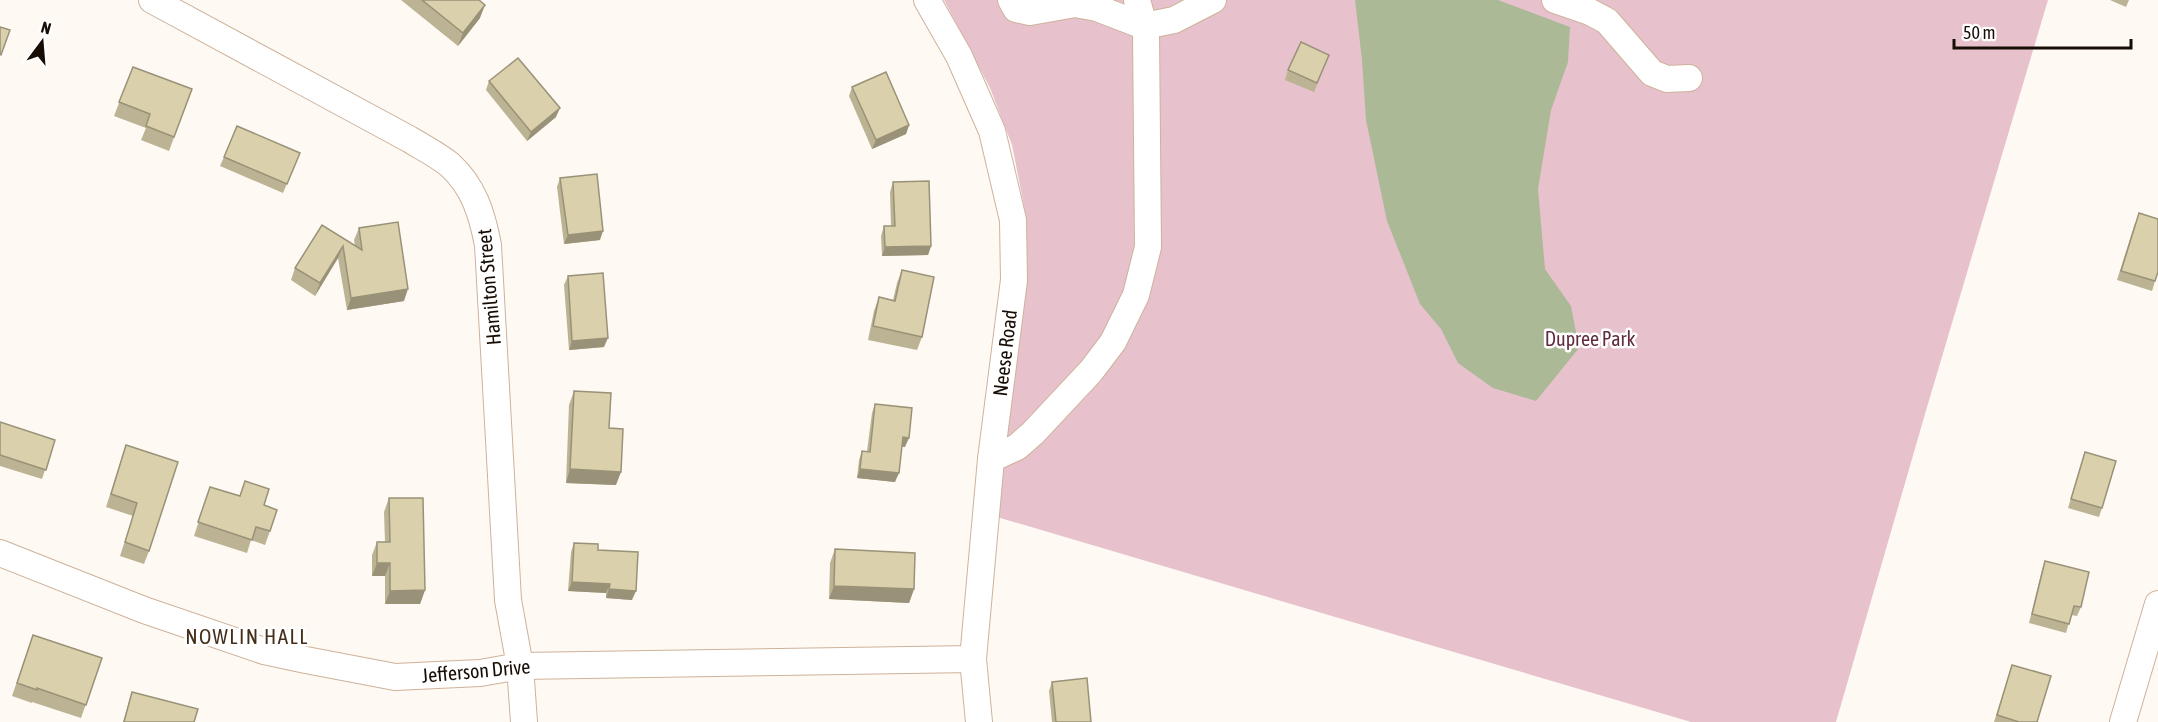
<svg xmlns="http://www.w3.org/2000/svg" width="2158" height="722" viewBox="0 0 2158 722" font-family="'Asap Condensed',sans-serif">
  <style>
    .green { fill: #e7c2cc }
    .water { fill: #abb997 }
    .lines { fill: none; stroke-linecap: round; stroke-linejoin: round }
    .minor-casing { stroke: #ceb29a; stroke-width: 28 }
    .minor { stroke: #fff; stroke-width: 26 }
    .wall { fill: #bbb393 }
    .shaded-wall { fill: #999278 }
    .building { fill: #dad0ab; stroke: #999278; stroke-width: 1.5 }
    .labels { text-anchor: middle; stroke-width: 5; stroke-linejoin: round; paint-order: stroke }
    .street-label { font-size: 20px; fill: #170d05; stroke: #fff }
    .park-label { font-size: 20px; fill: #602c3e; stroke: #fff }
    .neighbourhood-label { font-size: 21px; letter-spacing: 1.5px; fill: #452f1a; stroke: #fff }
  </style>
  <rect width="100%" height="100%" fill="#fff9f4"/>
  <path class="green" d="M944 0H2048L1925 414 1836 722H1691L997 517 1005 431 1026 287V216L1012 145 990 88Z"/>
  <path class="water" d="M1355 0H1498L1570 27 1568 62 1551 110 1538 189 1545 269 1571 306 1579 348 1536 401 1493 388 1458 363 1441 329 1420 304 1387 221 1366 120 1362 60Z"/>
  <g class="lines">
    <defs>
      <g id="minor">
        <path d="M152 0 409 139C422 147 438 155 450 165 474 187 482 214 488 245L508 600 520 666 524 722"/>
        <path d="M927 0 959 56 992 131 1013 220 1014 280 991 459 973 659 979 722"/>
        <path d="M1011 0 1016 9 1030 12 1075 4 1097 8 1144 26 1174 20 1213 0"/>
        <path d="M1555 0 1590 12 1607 21 1652 73 1667 79 1689 78"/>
        <path d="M991 459 1017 447 1033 433 1091 371 1113 342 1136 295 1148 247 1146 33 1137 0"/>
        <path d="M0 553 144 610 264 651 306 660 395 677 480 673 520 666 973 659"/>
        <path d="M2123 722 2158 604"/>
      </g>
    </defs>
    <use href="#minor" class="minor-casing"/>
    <use href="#minor" class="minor"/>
  </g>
  <g class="wall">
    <path d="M401 0H479L480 18 458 46Z"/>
    <path d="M2110 0H2129L2126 7Z"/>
    <path d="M1329 55 1314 92 1285 80 1288 70Z"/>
    <path d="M133 67 192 89 169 151 141 140 146 128 114 116Z"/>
    <path d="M489 81 556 117 527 141 486 90Z"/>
    <path d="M852 87 909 125 906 134 872 149 849 96Z"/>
    <path d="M300 153 283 193 220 166 224 157Z"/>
    <path d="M560 178 600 240 564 244 557 187Z"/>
    <path d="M893 182 931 246 928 255 882 256 881 236 884 226H891L890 192Z"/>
    <path d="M2135 223 2155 281 2152 291 2117 280Z"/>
    <path d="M322 225 355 246 354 240 359 228 404 301 347 310 338 258 315 296 291 280 295 268Z"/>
    <path d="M902 270 922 337 917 350 868 340 874 311 879 297 893 300 897 283Z"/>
    <path d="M568 276 604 347 569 350 564 285Z"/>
    <path d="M574 391 609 428 616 485 566 483 569 405Z"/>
    <path d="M875 404 905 447H902L895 482 857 478 859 460 862 451H867L872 413Z"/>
    <path d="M0 422 55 440 42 479 0 466Z"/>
    <path d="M126 445 149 551 144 564 120 556 133 516 106 507Z"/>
    <path d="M2085 452 2102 508 2099 517 2068 508Z"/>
    <path d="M245 481 264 505 270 531 265 545 251 540 247 553 194 536 210 487 240 496Z"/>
    <path d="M389 498 425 590 420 604H385V576H372V555L377 542H385L384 512Z"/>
    <path d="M574 543 598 550 632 600 606 598V593L568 591 571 552Z"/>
    <path d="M835 549 914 589 909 603 829 599 830 563Z"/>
    <path d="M2045 561 2081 607 2077 616 2071 615 2066 633 2029 623 2042 570Z"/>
    <path d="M33 635 102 658 81 718 32 702V703L12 696Z"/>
    <path d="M2012 665 2037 722H1994Z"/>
    <path d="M1052 682 1091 722H1052L1049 691Z"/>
    <path d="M132 692 194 722H123Z"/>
  </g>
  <g class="shaded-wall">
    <path d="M485 5 480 18 458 46 463 33Z"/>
    <path d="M560 108 556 117 527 141 531 132Z"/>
    <path d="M909 125 906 134 872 149 876 140Z"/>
    <path d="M603 231 600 240 564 244 568 235Z"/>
    <path d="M343 246 338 258 315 296 320 283Z"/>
    <path d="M931 246 928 255 882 256 885 247Z"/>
    <path d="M408 289 404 301 347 310 351 298Z"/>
    <path d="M608 338 604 347 569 350 572 341Z"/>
    <path d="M903 437 909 438 905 447 899 446Z"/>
    <path d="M570 469 621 472 616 485 566 483Z"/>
    <path d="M860 469 899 473 895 482 857 478Z"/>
    <path d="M377 563H390L385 576H372Z"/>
    <path d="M572 582 610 584 606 593 568 591Z"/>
    <path d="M834 586 914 589 909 603 829 599Z"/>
    <path d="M609 589 636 591 632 600 606 598Z"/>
    <path d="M425 590 420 604H385L390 591Z"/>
  </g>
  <g class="building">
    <path d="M422 0H479L485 5 463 33Z"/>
    <path d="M0 27 10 30 1 55 0 54Z"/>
    <path d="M1301 42 1329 55 1317 83 1288 70Z"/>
    <path d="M518 58 560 108 531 132 489 81Z"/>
    <path d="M133 67 192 89 174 137 146 126 150 114 119 102Z"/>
    <path d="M886 72 909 125 876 140 852 87Z"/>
    <path d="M237 126 300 153 287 184 224 157Z"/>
    <path d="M597 174 603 231 568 235 560 178Z"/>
    <path d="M929 181 931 246 885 247 884 226H895L893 182Z"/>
    <path d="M2139 213 2158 219V272L2155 281 2121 271Z"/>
    <path d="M398 222 408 289 351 298 343 246 320 283 295 268 322 225 362 250 359 228Z"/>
    <path d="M902 270 934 277 922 337 873 326 879 297 895 301Z"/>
    <path d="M603 273 608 338 572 341 568 276Z"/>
    <path d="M574 391 611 393 609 428 623 429 621 472 570 469Z"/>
    <path d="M875 404 912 408 909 438 903 437 899 473 860 469 862 451 870 452Z"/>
    <path d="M0 422 55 440 46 470 0 455Z"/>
    <path d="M126 445 178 462 149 551 125 542 137 503 111 494Z"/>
    <path d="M2085 452 2116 461 2102 508 2071 499Z"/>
    <path d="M245 481 269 489 264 505 277 510 270 531 256 527 252 540 198 522 210 487 240 496Z"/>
    <path d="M389 498H423L425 590 390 591V563H377V542H390Z"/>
    <path d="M574 543 598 544V550L638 552 636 591 609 589 610 584 572 582Z"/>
    <path d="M835 549 915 553 914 589 834 586Z"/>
    <path d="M2045 561 2089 572 2081 607 2074 606 2069 624 2032 614Z"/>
    <path d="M33 635 102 658 86 705 37 688V690L17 683Z"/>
    <path d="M2012 665 2051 676 2037 722H2019L1997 715Z"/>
    <path d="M1087 678 1091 722H1056L1052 682Z"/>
    <path d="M132 692 198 709 194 722H124Z"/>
  </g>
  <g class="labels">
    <g class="street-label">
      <text transform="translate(489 287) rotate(-95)" y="7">Hamilton Street</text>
      <text transform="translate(1005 353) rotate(-83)" y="7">Neese Road</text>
      <text transform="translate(476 671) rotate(-5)" y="7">Jefferson Drive</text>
    </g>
    <g class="park-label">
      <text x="1590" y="346">Dupree Park</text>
    </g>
    <g class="neighbourhood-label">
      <text x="247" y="644">NOWLIN HALL</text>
    </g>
  </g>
  <g transform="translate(42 42) rotate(16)" stroke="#ffffff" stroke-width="4.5" paint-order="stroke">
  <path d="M0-4.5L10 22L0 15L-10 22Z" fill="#170d05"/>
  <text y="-9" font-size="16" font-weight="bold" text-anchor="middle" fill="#170d05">N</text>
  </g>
  <path d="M1954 39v9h177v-9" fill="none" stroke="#170d05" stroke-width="3"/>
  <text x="1963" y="39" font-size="18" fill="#170d05" stroke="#ffffff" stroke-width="4.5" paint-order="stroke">50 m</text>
</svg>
